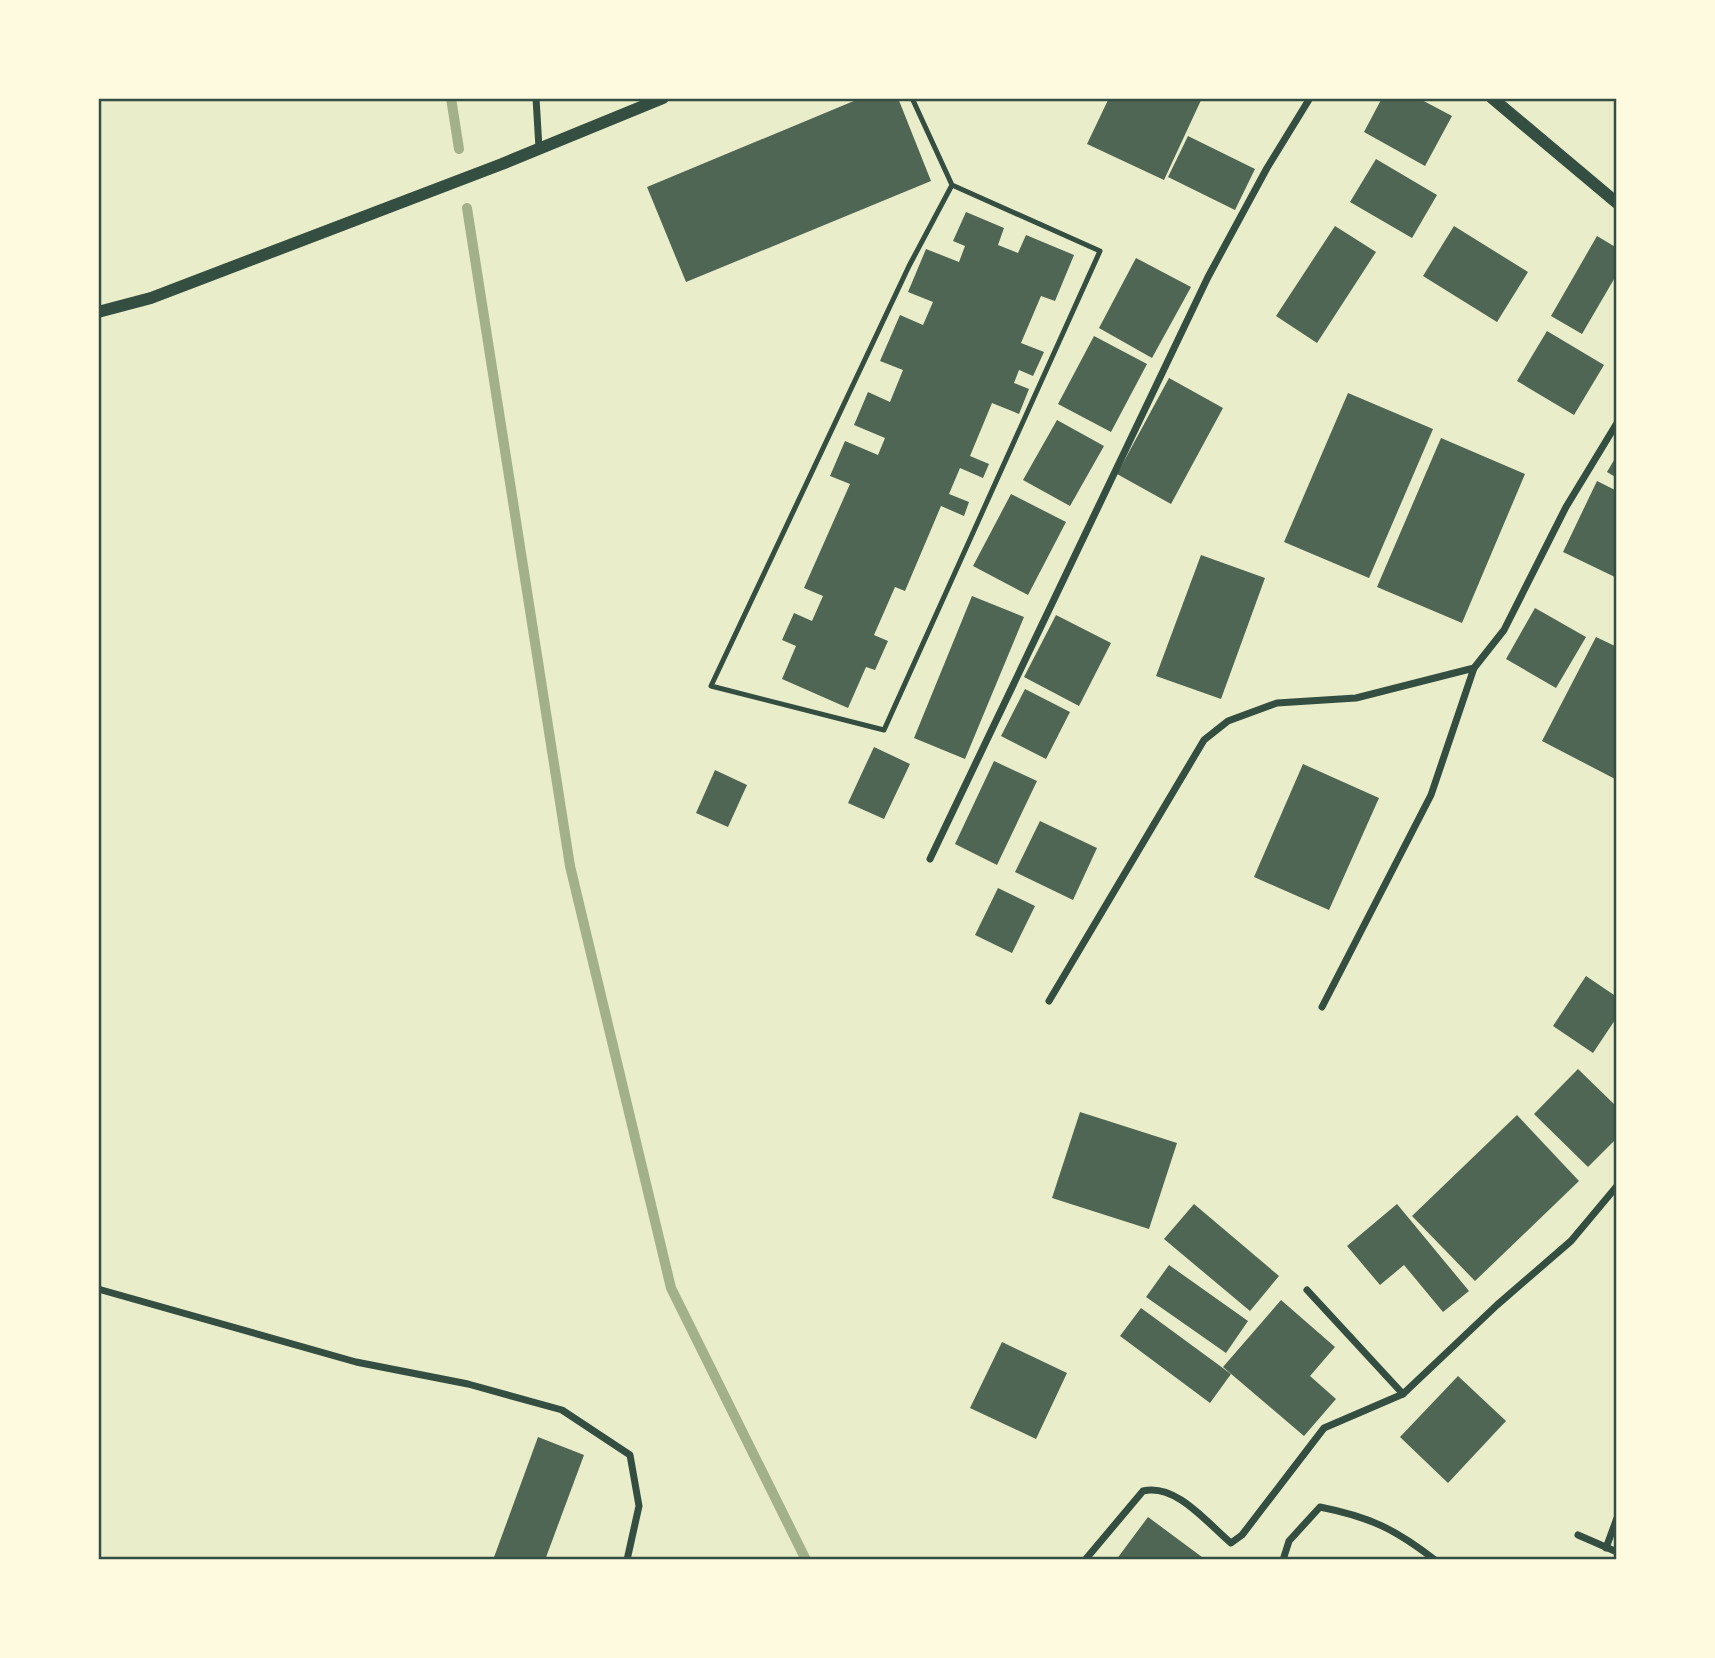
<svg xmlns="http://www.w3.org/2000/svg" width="1715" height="1658" viewBox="0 0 1715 1658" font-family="Lora,serif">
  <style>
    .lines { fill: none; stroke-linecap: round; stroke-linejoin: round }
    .stream { stroke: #a3b18a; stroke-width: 10 }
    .building { fill: #4f6655 }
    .service { stroke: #344e41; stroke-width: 5 }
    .minor { stroke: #344e41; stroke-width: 7 }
    .tertiary { stroke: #344e41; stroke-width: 12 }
    .neatline { fill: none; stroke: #344e41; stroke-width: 2.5 }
  </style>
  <rect width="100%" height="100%" fill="#e9edc9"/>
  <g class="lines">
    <g class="stream">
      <path d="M451 98 459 149"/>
      <path d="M467 208 570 866 671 1288 806 1560"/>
    </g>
  </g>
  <g class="building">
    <path d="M861 98H898L931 181 686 282 647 187Z"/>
    <path d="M1109 98H1202L1164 180 1087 144Z"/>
    <path d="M1382 98H1418L1452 116 1425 166 1364 132Z"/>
    <path d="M1188 136 1255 169 1235 210 1168 177Z"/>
    <path d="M1376 159 1437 195 1412 238 1350 202Z"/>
    <path d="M966 212 1004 228 998 245 1018 253 1026 235 1074 255 1055 301 1041 296 1021 343 1044 352 1033 376 1019 370 1014 383 1029 389 1019 414 992 403 970 456 989 464 983 478 960 468 949 494 969 502 964 516 941 506 905 591 895 587 874 635 888 641 875 670 866 667 848 708 782 679 796 646 782 640 794 613 812 621 823 596 804 588 850 484 830 476 845 441 878 455 885 438 854 425 868 392 890 402 903 370 880 361 900 315 923 325 933 302 908 292 926 249 959 262 965 246 953 241Z"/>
    <path d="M1335 226 1376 252 1317 343 1276 316Z"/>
    <path d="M1454 226 1528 272 1497 322 1423 276Z"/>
    <path d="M1597 236 1617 248V274L1582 334 1551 316Z"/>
    <path d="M1136 258 1191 287 1152 358 1099 328Z"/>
    <path d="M1547 331 1604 365 1574 415 1517 381Z"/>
    <path d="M1094 336 1147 364 1111 432 1058 404Z"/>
    <path d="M1169 378 1223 408 1171 504 1117 474Z"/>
    <path d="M1348 393 1433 429 1369 578 1284 542Z"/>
    <path d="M1057 420 1104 446 1070 506 1023 480Z"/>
    <path d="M1441 438 1525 474 1462 623 1377 587Z"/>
    <path d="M1617 455V478L1607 472Z"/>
    <path d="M1597 481 1617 491V578L1563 552Z"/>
    <path d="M1011 494 1066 522 1028 595 973 566Z"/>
    <path d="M1201 555 1265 578 1221 699 1156 676Z"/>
    <path d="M972 596 1024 617 965 759 914 738Z"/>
    <path d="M1535 608 1586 637 1556 688 1506 659Z"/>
    <path d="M1056 615 1111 643 1079 706 1024 677Z"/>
    <path d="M1596 637 1617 647V780L1542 741Z"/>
    <path d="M1025 689 1070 712 1046 759 1001 736Z"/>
    <path d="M874 747 910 764 884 819 848 803Z"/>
    <path d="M994 761 1037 781 997 865 955 844Z"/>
    <path d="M1303 764 1379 798 1329 910 1254 877Z"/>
    <path d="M715 770 747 785 728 827 696 813Z"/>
    <path d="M1040 821 1097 848 1073 900 1015 872Z"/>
    <path d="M998 888 1035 906 1012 953 975 935Z"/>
    <path d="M1586 976 1617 997V1017L1593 1053 1553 1026Z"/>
    <path d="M1578 1069 1617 1107V1138L1588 1167 1534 1114Z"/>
    <path d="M1080 1112 1177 1143 1149 1229 1052 1198Z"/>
    <path d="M1517 1115 1579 1181 1475 1281 1412 1216Z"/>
    <path d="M1194 1204 1279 1276 1250 1311 1164 1239Z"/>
    <path d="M1397 1204 1469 1291 1443 1312 1404 1265 1380 1285 1347 1246Z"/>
    <path d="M1169 1265 1248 1321 1226 1353 1146 1297Z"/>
    <path d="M1281 1300 1335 1347 1310 1376 1336 1399 1304 1436 1223 1367Z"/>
    <path d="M1141 1308 1231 1374 1210 1403 1120 1336Z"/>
    <path d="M1002 1342 1067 1373 1036 1439 970 1408Z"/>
    <path d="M1458 1376 1506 1421 1448 1483 1400 1437Z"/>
    <path d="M538 1437 584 1455 545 1560H493Z"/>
    <path d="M1148 1517 1206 1560H1116Z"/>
  </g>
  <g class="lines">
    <path class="service" d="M912 98 952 185 1100 251 884 730 711 686 909 266 952 185"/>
    <g class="minor">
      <path d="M536 98 539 148"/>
      <path d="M930 859 1208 277 1267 168 1310 98"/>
      <path d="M1049 1001 1204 740 1228 721 1277 703 1356 698 1474 668 1504 630 1566 507 1617 423"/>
      <path d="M1322 1007 1431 795 1474 668"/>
      <path d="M98 1289 356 1362 468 1384 562 1410 630 1455 639 1506 627 1560"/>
      <path d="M1307 1290 1403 1394"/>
      <path d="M1578 1535 1617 1552"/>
      <path d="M1606 1548 1617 1518"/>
      <path d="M1085 1560 1143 1491C1176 1483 1207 1523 1231 1543L1242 1535 1324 1428 1403 1394 1497 1305 1571 1241 1617 1186"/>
      <path d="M1283 1560 1289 1541 1320 1507C1370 1517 1395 1529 1435 1560"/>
    </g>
    <g class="tertiary">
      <path d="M1492 98 1617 203"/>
      <path d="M98 312 151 298 502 164 663 98"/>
    </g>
  </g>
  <rect width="1715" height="1658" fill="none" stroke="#fefae0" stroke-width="200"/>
  <rect x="100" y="100" width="1515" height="1458" class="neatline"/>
</svg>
